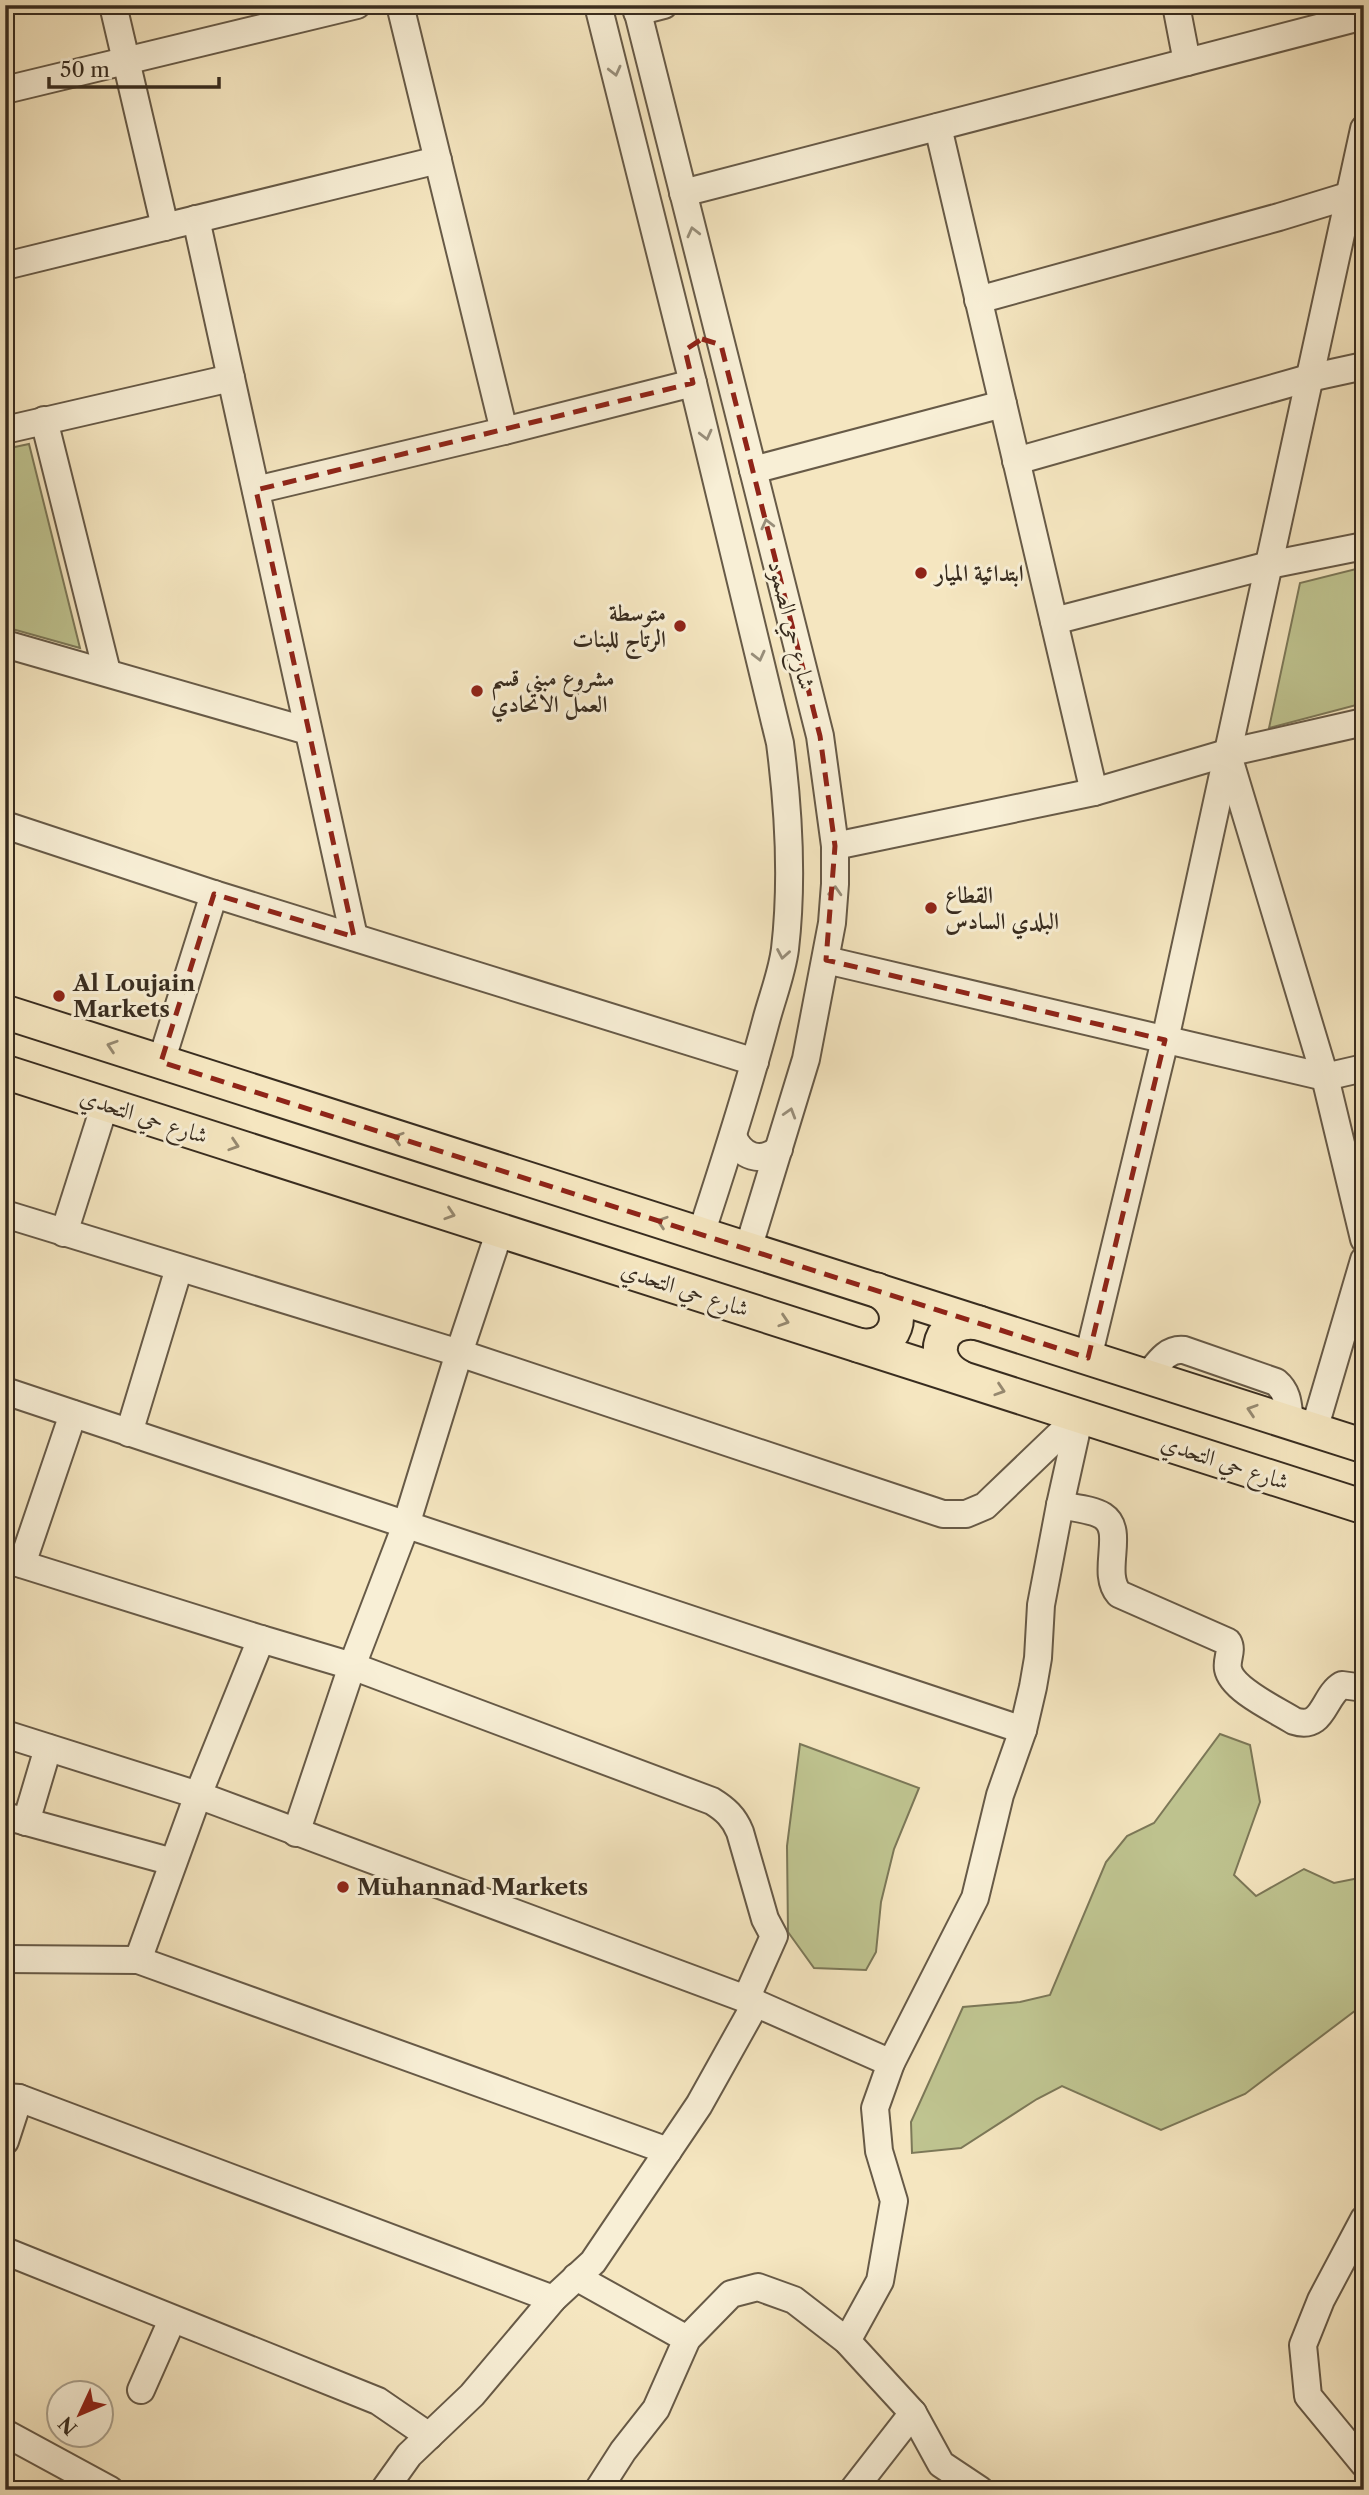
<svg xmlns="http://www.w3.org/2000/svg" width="1369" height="2495" viewBox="0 0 1369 2495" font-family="'Libre Caslon Text',Amiri,serif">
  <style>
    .green { fill: #bfc490; stroke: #7c7858; stroke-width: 2 }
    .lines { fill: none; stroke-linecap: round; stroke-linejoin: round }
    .minor-casing { stroke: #675a47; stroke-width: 30 }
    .major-casing { stroke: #382c1f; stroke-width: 37 }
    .minor { stroke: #f8efd6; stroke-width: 26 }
    .major { stroke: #f5e6c0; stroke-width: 33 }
    .oneway { stroke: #988e7a }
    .oneway2 { stroke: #968970 }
    .marked { fill: none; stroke: #8f2418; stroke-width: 5; stroke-dasharray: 14 9; stroke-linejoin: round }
    .poi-dot { fill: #8f2418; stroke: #f8efd6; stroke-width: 2.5 }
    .labels { text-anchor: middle; stroke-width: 6; stroke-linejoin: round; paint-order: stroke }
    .poi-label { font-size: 23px; font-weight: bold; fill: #382c1f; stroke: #f8efd6; text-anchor: start }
    .street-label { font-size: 23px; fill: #382c1f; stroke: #f8efd6 }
  </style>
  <rect width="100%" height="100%" fill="#f5e6c0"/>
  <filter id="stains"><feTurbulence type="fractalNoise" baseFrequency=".00286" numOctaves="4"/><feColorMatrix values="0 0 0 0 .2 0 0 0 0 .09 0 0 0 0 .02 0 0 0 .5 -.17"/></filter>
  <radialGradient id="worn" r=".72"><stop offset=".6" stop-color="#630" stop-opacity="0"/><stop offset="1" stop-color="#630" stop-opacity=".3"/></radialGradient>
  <g class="green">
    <path d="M29 444 80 648 5 627V449Z"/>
    <path d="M1364 567V703L1269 728 1300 583Z"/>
    <path d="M1220 1734 1250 1745 1260 1802 1234 1875 1256 1896 1304 1869 1334 1883 1364 1877V2004L1245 2094 1161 2130 1062 2086 1037 2099 961 2148 912 2153 911 2122 963 2007 1020 2002 1050 1995 1106 1862 1127 1836 1154 1823Z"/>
    <path d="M800 1744 919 1788 894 1849 881 1902 876 1952 866 1970 814 1968 788 1932 787 1846Z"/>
  </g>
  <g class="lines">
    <defs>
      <g id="minor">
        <path d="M113 5 165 227"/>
        <path d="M400 5 504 431"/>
        <path d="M598 5 693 383 780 743C789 812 793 880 785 949 782 973 772 998 766 1021 747 1093 724 1164 701 1234"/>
        <path d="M636 5 820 736 835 846V884L832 923 806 1059 748 1249"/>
        <path d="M1176 5 1187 62"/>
        <path d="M637 12 664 5"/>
        <path d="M5 90 357 5"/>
        <path d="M938 127 1094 792"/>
        <path d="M683 193 1364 16"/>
        <path d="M196 219 354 937"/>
        <path d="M5 266 438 160"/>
        <path d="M978 300 1279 217 1364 191"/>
        <path d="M44 420 107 672"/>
        <path d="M5 430 231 378"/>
        <path d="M1016 461 1309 378 1364 366"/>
        <path d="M753 470 1003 404"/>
        <path d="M256 490 504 431 693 383"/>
        <path d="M1054 621 1269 565 1364 546"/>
        <path d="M5 644 308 731"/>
        <path d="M1228 755 1325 1077 1364 1239"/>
        <path d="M5 825 214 894 755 1062"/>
        <path d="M835 846 1094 792 1227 753 1364 722"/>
        <path d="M826 960 1325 1077 1364 1068"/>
        <path d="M161 1062 214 894"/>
        <path d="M733 1136C741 1157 761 1164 779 1149"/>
        <path d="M5 1214 459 1353 943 1514H966L985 1506 1080 1415"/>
        <path d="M64 1233 105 1104"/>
        <path d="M1088 1358 1165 1040 1364 129"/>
        <path d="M1147 1377C1157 1365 1166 1348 1184 1350L1276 1382C1289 1393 1288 1406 1290 1422"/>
        <path d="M5 1391 1023 1730"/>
        <path d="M1314 1430 1364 1260"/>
        <path d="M129 1433 179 1268"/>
        <path d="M1060 1505C1073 1508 1092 1509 1103 1516 1126 1531 1100 1572 1119 1594L1228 1642C1233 1651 1226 1659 1228 1669 1232 1690 1277 1710 1294 1721 1324 1731 1323 1696 1342 1685L1364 1688"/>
        <path d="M5 1559 261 1639"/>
        <path d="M22 1564 73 1414"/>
        <path d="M5 1734 198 1795 746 1999 891 2063"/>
        <path d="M5 1816 173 1862"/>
        <path d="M26 1822 48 1748"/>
        <path d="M296 1833 352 1666 406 1525 459 1353 500 1230"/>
        <path d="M5 1959 138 1960 668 2151"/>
        <path d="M138 1960 198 1795 261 1639 352 1666 712 1801C725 1809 734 1817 740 1832L765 1919 774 1936 746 1999"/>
        <path d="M5 2097 19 2098 553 2299"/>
        <path d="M5 2141 19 2098"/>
        <path d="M1364 2219 1321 2300 1303 2345 1308 2396 1364 2464"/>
        <path d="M5 2251 378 2401 429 2436"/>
        <path d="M576 2277 687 2339"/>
        <path d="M847 2341 880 2281 894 2201 879 2151 875 2108 891 2063 975 1898 1000 1795 1023 1730 1033 1687 1038 1658 1041 1605 1060 1505 1080 1415"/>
        <path d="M141 2390 172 2320"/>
        <path d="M5 2433 110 2490"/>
        <path d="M384 2490 409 2455 472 2395 553 2299 593 2262 699 2105 756 2003"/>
        <path d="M598 2490 623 2451 656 2409 687 2339 731 2294 758 2287 794 2300 847 2341 913 2413 941 2464 980 2490"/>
        <path d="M853 2490 913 2413"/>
      </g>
      <g id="major">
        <path d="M5 1012 1364 1446"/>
        <path d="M5 1072 1364 1507"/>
        <path d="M858 1345C896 1353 912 1308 877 1290"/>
        <path d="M960 1377C925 1359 940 1316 979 1323"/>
      </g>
    </defs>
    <use href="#minor" class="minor-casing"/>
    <use href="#major" class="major-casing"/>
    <use href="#minor" class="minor"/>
    <use href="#major" class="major"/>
  </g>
  <defs><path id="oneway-chevron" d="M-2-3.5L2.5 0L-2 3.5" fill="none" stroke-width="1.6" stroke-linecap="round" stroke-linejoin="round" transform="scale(1.75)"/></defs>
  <g class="oneway">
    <use href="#oneway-chevron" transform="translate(615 71) rotate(76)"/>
    <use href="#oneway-chevron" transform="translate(693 232) rotate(-104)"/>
    <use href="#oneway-chevron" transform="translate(706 435) rotate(76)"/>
    <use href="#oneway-chevron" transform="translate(767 524) rotate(-104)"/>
    <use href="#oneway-chevron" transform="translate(759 656) rotate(76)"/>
    <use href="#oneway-chevron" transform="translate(835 891) rotate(-87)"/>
    <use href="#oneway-chevron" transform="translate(783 954) rotate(100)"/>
    <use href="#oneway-chevron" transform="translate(790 1113) rotate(-73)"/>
  </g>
  <g class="oneway2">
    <use href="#oneway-chevron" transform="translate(112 1046) rotate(-162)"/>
    <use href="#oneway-chevron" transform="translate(398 1138) rotate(-162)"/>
    <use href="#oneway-chevron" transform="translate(234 1145) rotate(18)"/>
    <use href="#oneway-chevron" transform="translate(450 1214) rotate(18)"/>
    <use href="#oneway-chevron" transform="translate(662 1222) rotate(-162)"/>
    <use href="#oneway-chevron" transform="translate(784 1321) rotate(18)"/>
    <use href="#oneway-chevron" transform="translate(1000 1390) rotate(18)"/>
    <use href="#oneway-chevron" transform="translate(1252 1410) rotate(-162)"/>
  </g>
  <path class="marked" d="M702 339 721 345 820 736 835 846 826 960 1165 1040 1088 1358 161 1062 214 894 354 937 256 490 693 383 685 350Z"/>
  <g class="poi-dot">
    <circle cx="921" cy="573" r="7"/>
    <circle cx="680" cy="626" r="7"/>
    <circle cx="477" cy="691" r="7"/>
    <circle cx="931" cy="908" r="7"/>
    <circle cx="59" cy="996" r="7"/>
    <circle cx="343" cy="1887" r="7"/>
  </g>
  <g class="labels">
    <g class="poi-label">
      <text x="935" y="581">ابتدائية الميار</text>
      <text x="666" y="621" text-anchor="end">متوسطة<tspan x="666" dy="26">الرتاج للبنات</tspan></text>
      <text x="491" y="686">مشروع مبنى قسم<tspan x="491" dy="26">العمل الاتحادي</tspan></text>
      <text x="945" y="903">القطاع<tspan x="945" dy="26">البلدي السادس</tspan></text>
      <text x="73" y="991">Al Loujain<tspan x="73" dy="26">Markets</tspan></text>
      <text x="357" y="1895">Muhannad Markets</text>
    </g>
    <g class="street-label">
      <text transform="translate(792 625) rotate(76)" y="8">شارع حي الصمود</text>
      <text transform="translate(144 1116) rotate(18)" y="8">شارع حي التحدي</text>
      <text transform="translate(685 1289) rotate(18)" y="8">شارع حي التحدي</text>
      <text transform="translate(1225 1462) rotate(18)" y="8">شارع حي التحدي</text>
    </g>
  </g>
  <rect width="1369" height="2495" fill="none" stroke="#f5e6c0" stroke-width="28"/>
  <rect x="7" y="7" width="1355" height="2481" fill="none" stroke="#382c1f" stroke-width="3.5"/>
  <rect x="14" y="14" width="1341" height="2467" fill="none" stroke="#382c1f" stroke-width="2"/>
  <g transform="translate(80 2414) rotate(226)"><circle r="33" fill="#f8efd6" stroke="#aba18d" stroke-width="2"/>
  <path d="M0-5L12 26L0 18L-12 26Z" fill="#8f2418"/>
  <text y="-10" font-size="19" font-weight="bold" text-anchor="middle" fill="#382c1f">N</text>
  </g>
  <path d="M49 77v10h170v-10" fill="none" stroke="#382c1f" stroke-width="3.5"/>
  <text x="60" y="77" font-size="21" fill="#382c1f" stroke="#f8efd6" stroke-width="5" paint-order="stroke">50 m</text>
  <rect width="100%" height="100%" filter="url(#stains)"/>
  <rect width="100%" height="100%" fill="url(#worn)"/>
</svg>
